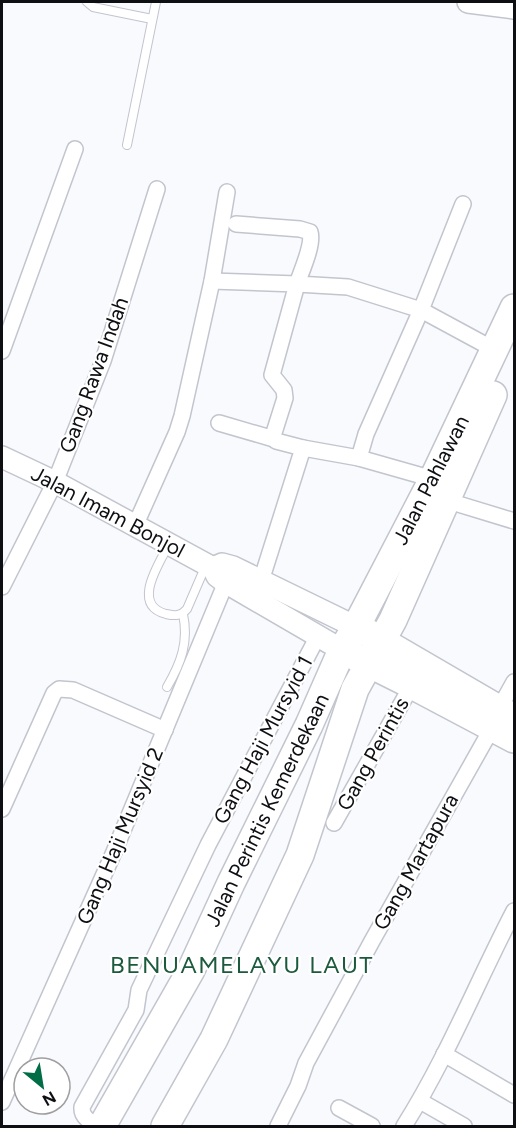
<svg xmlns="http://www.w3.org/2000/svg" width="516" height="1128" viewBox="0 0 516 1128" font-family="Figtree,sans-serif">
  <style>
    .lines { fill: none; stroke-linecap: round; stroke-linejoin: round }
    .lane-casing { stroke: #c2c5ce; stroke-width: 10 }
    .street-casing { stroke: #c2c5ce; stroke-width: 18 }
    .secondary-casing { stroke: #c2c5ce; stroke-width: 24 }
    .highway-casing { stroke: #c2c5ce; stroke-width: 30 }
    .lane { stroke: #fff; stroke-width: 8 }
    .street { stroke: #fff; stroke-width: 15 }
    .secondary { stroke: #fff; stroke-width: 21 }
    .highway { stroke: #fff; stroke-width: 27 }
    .labels { text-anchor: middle; stroke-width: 4.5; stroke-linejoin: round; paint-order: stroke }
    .street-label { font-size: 21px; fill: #0e0f13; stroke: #fff }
    .quarter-label { font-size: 24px; letter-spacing: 1.5px; fill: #1b5a3d; stroke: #fff }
  </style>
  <rect width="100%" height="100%" fill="#f9fafe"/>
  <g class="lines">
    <defs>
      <g id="lane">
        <path d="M87 2 93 7 152 19"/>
        <path d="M127 145 156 2"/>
        <path d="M168 546C159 564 131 605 166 614 175 616 181 616 187 609L206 565"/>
        <path d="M167 687C181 663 189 642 183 614"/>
      </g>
      <g id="street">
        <path d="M236 224 300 229 310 232C314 244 301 272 297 284L348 287 421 310 495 350"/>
        <path d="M212 281 297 284 272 375 284 390 285 398 273 436 276 441 303 448 261 581"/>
        <path d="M2 351 75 149"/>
        <path d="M219 423 274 439"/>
        <path d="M303 448 359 458"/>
        <path d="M433 479 359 458 366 434 421 310 463 204"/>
        <path d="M445 500 514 521"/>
        <path d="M135 526 177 432 182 416 212 281 227 192"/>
        <path d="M2 587 55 482 103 361 157 189"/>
        <path d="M499 709 514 682"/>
        <path d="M2 809 54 693 59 689 73 690 165 730"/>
        <path d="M334 823 412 685"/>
        <path d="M444 1054 514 1095"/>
        <path d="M420 1101 464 1126"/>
        <path d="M2 1102 114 852 229 575"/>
        <path d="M339 1108 372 1126"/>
        <path d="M100 1126C91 1122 81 1118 82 1107L136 1010 139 990 208 845 318 636"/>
        <path d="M278 1126 298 1086 306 1063 372 941 492 728"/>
        <path d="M404 1126C447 1058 477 982 514 911"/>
      </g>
      <g id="secondary">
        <path d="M468 2 514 8"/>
        <path d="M2 457 55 482 213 568 217 576 225 582 342 650"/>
        <path d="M213 568 222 564 233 567 356 627"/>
      </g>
      <g id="highway">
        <path d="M368 633 514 718"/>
        <path d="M354 656 412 685 514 739"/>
        <path d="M102 1126 191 970 231 883 309 725 342 650 356 627 433 479 514 308"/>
        <path d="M165 1126 214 1039 300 855 355 689 393 620 493 395"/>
      </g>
    </defs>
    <use href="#lane" class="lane-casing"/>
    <use href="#street" class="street-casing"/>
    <use href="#secondary" class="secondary-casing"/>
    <use href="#highway" class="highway-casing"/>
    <use href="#lane" class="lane"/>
    <use href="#street" class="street"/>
    <use href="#secondary" class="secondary"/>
    <use href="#highway" class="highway"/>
  </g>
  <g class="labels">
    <g class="street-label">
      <text transform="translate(94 375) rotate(-70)" y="7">Gang Rawa Indah</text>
      <text transform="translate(431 480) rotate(-63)" y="7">Jalan Pahlawan</text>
      <text transform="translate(108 512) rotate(28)" y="7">Jalan Imam Bonjol</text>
      <text transform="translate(263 740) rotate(-62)" y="7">Gang Haji Mursyid 1</text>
      <text transform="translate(373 754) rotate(-61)" y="7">Gang Perintis</text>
      <text transform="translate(267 810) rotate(-64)" y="7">Jalan Perintis Kemerdekaan</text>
      <text transform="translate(120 836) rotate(-67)" y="7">Gang Haji Mursyid 2</text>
      <text transform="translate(416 862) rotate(-61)" y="7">Gang Martapura</text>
    </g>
    <g class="quarter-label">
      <text x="242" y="973">BENUAMELAYU LAUT</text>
    </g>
  </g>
  <rect width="516" height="1128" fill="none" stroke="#0e0f13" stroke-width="6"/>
  <g transform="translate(42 1086) rotate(150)"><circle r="28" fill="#ffffff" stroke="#9f9fa1" stroke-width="1.5"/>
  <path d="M0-4.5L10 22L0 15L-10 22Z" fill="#006d46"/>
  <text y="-9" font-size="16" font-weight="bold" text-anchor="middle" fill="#0e0f13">N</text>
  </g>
</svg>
